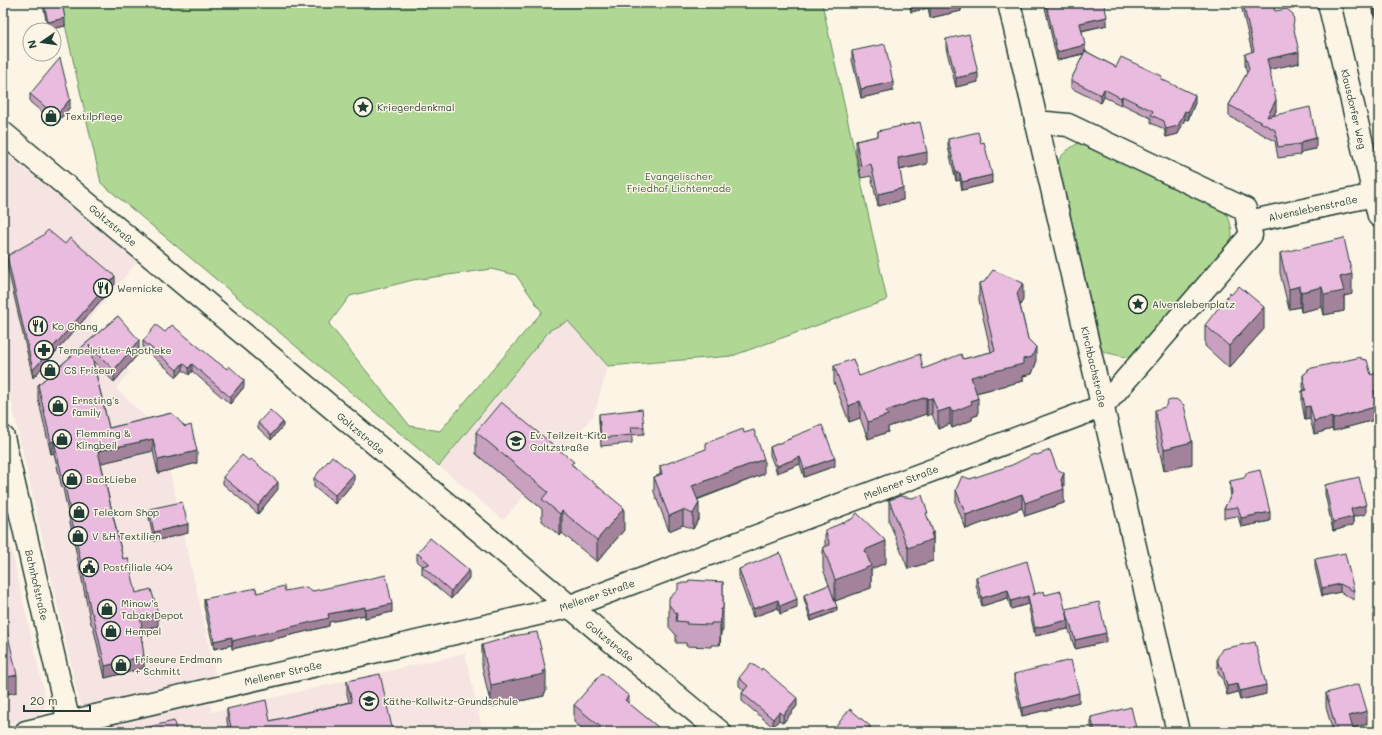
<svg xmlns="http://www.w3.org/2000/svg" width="1382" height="735" viewBox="0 0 1382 735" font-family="Mali,sans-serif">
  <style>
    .built { fill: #f6e4e3 }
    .green { fill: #b0d894; stroke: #688a64; fill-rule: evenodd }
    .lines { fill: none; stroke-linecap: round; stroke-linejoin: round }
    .minor-casing { stroke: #1f3d34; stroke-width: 25 }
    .minor { stroke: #fcf5e5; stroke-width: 22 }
    .wall { fill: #c8a1c0; stroke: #1f3d34 }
    .shaded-wall { fill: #a3839c; stroke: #1f3d34 }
    .building { fill: #e9bbdf; stroke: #1f3d34 }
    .labels { text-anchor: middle; stroke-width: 3; stroke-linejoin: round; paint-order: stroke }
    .poi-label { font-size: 10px; fill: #1f3d34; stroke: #fcf5e5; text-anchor: start }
    .street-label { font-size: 10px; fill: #1f3d34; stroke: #fcf5e5 }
    .park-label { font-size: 10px; fill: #3c5c47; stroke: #fcf5e5 }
  </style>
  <rect width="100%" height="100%" fill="#fcf5e5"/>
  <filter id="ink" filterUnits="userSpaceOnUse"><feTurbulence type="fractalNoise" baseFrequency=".025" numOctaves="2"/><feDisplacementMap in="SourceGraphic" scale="8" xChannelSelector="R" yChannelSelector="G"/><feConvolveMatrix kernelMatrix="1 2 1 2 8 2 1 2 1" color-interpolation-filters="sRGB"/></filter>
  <g filter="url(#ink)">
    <g class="built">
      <path d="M3 151 138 261 90 319 101 341 130 372 116 388 161 432 216 676 88 707 82 705 79 701 3 365Z"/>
      <path d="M569 321 608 366 594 415 503 520 439 466 550 330Z"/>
      <path d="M3 513 46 700 43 712 38 716 3 725Z"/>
      <path d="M465 653 483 732H88L93 729 210 704 212 712Z"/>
    </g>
    <g class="green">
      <path d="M60 3H822L887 300 732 356 608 366 568 321 550 330 439 466 101 183ZM491 269 516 275 542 312 440 431 410 426 329 324 350 296 413 280Z"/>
      <path d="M1079 143 1223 210C1230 215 1234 234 1231 242L1130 357H1125L1104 352 1101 348 1058 162C1060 155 1072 146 1079 143Z"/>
    </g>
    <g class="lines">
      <defs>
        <g id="minor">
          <path d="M1009 3 1178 732"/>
          <path d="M1329 3 1379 216"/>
          <path d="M3 133 720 732"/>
          <path d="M1248 222 1379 194"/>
          <path d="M3 437 71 732"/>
          <path d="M26 732 568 607 1103 406 1251 235 1245 209 1068 125 1036 122"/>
        </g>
      </defs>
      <use href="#minor" class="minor-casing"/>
      <use href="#minor" class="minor"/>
    </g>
    <g class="wall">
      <path d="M40 3H62L65 26 48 30 43 5Z"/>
      <path d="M909 3H961V11L930 18 928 8 911 12Z"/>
      <path d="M1044 3H1104L1107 25 1082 31 1085 51 1116 67 1162 80 1195 103 1188 120 1185 119 1178 134 1166 137 1164 129 1151 123V118L1122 104 1121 105 1104 97 1101 103 1071 88V80L1084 54 1057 60Z"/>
      <path d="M1233 3H1272L1275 11 1294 31 1299 63 1269 69 1276 111 1274 115 1316 149 1304 151 1300 155 1278 158 1275 141 1229 116V105L1247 73 1245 65V54L1252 52 1241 5 1234 7Z"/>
      <path d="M1371 3H1379V17L1375 18Z"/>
      <path d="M946 39 978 82 956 87 946 48Z"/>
      <path d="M852 51 893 91 861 98 852 60Z"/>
      <path d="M30 94 70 107 56 124 30 102Z"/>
      <path d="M878 131 927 164 900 170 903 200 878 206 871 176 861 178 856 153V141L878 136Z"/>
      <path d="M948 139 981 143 992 183 962 190 960 180 956 181 948 147Z"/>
      <path d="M65 244 115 284 33 378 7 265V256Z"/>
      <path d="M1280 253 1352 294 1344 296V311L1324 315 1322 307 1301 312 1300 307 1289 309 1280 273Z"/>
      <path d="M979 283 1023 300 1020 305 1028 339 1036 363 1032 374 1023 376V381L976 393 978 415 972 417V420L952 428 950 424 938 429 932 414 927 416 926 414 888 427V432L868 439 860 418 849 422 834 382V366L859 376 923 369 991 352 979 300Z"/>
      <path d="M118 316 139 353 114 382 93 361 109 428 172 413 197 463 158 473 153 451 101 463 123 559 136 593 158 626 142 629V639L144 668 105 678 93 626 91 624 63 488H62L54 453 51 454 38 398V385Z"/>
      <path d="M1205 325 1264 329 1229 368 1205 346Z"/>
      <path d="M165 332 244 387 230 404 192 371 189 375 183 370 177 377 143 348V341Z"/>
      <path d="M1308 369 1378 403V419L1333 431 1332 429 1314 434 1310 419 1305 420 1302 404V391L1304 390 1303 387V375L1308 372Z"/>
      <path d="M1155 410 1192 464 1164 471 1155 431Z"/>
      <path d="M599 414 644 427V434L632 435V443L601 446 599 422Z"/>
      <path d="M258 423 283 426 271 440 258 428Z"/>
      <path d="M476 432 574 466 624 530 597 562 562 533 560 536 542 521V509L476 454Z"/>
      <path d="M792 437 835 466 804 477 800 464 777 473 770 455V447L792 438Z"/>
      <path d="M660 466 764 474 697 500 699 518 693 529 683 525 669 531 654 492V477L660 475Z"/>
      <path d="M1057 469 1064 486 1063 488 1064 503 1025 516 1022 508 966 529 956 504V490L970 479Z"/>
      <path d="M223 477 278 489 258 514 223 484Z"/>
      <path d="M314 478 354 482 335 504 314 487Z"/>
      <path d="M1230 481 1270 521 1241 527 1238 516 1224 518V509L1231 495 1230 490Z"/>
      <path d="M1325 485 1366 514 1353 517V525L1333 531 1325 494Z"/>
      <path d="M889 500 928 518 933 532V561L908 569 889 521Z"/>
      <path d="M149 509 188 533 154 541 149 518Z"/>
      <path d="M825 530 886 563 871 569V588L835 601 837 611 811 621 804 599V595L829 585 823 569V547H825Z"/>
      <path d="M417 553 469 578 451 599 422 574V566H423L417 561Z"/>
      <path d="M1315 559 1354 591V600L1340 592 1322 596 1315 567Z"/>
      <path d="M739 569 797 608 780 614 778 608 753 617 739 578Z"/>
      <path d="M976 577 1035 594 1045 595 1065 609 1106 642 1075 649 1068 627V629L1035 636 1028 604 1011 609 1008 598 982 606 976 585Z"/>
      <path d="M723 582V631H721L720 645H711V647L686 646V643H676V635L669 627V605L688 583Z"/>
      <path d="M285 591H313L392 612 365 618V615L329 622V626L232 649V645L214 649 204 607V599Z"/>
      <path d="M482 645 546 692 544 693V696L491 707 482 666Z"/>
      <path d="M1217 658 1266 694 1240 700 1238 692 1227 695 1222 677 1219 675 1217 667Z"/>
      <path d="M1014 674 1079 702 1022 716 1014 683Z"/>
      <path d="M739 678 797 706 783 723 779 720 773 727 742 701V693L744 690 739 686Z"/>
      <path d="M347 681 393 732H229L227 721V709L270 721 349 702 347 694Z"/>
      <path d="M1326 693 1367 724 1353 728 1354 732H1333L1326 707Z"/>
      <path d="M629 704 664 732H587L574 722V705Z"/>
      <path d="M1091 717 1137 732H1093L1091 725Z"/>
    </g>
    <g class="shaded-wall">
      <path d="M911 3H928V8L911 12Z"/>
      <path d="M944 3H961V11L930 18V6Z"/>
      <path d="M1234 3H1241V5L1234 7Z"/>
      <path d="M1379 4V17L1375 18V5Z"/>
      <path d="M1107 17V25L1080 31V23Z"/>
      <path d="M65 18V26L48 30V22Z"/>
      <path d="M1085 45V53L1057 60V52Z"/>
      <path d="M1299 52V63L1267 70V59Z"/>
      <path d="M978 73V82L956 87V78Z"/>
      <path d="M893 82V91L861 98V89Z"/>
      <path d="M1104 89V97L1101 103V95Z"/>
      <path d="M1195 95V103L1188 120V112Z"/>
      <path d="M1122 96V104L1121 105V98Z"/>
      <path d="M70 99V107L56 124V116Z"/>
      <path d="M1276 100V111L1268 126 1267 117Z"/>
      <path d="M1185 111V119L1178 134 1166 137V129Z"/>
      <path d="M1316 138V149L1304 151 1300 155V144L1304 141Z"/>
      <path d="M927 152V164L898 170V158Z"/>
      <path d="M956 173H960V180L956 181Z"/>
      <path d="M992 175V183L962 190V182Z"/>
      <path d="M903 188V200L878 206V194Z"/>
      <path d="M1352 274V294L1344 296V311L1324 315V295L1340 277Z"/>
      <path d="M115 276V284L33 378V370Z"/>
      <path d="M1023 283V300L1017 310V293Z"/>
      <path d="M1300 286V307L1289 309V289Z"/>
      <path d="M1322 287V307L1301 312V292Z"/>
      <path d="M1264 307V329L1229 368V346Z"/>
      <path d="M139 340V353L114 382V370Z"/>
      <path d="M1036 347V363L1032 374 1023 376V381L971 394V377Z"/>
      <path d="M183 363V370L177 377V370Z"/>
      <path d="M192 364V371L189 375V368Z"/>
      <path d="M244 380V387L230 404V397Z"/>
      <path d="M1379 390V402L1374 404V391Z"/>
      <path d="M926 397V414L888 427V432L868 439V422L886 411Z"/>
      <path d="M932 398V414L927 416V399Z"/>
      <path d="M978 398V415L972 417V420L952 428V412L971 401Z"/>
      <path d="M860 401V418L849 422V406Z"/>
      <path d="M1310 406V419L1305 420V407Z"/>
      <path d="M1378 406V419L1333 431V419Z"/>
      <path d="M950 408V424L938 429V412Z"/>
      <path d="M1332 417V429L1314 434V421Z"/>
      <path d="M283 422V426L271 440V435Z"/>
      <path d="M153 439V451L98 464V451Z"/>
      <path d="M54 441V453L51 454V442Z"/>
      <path d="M1192 442V464L1164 471V449Z"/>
      <path d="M197 451V463L158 473V460Z"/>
      <path d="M800 457V464L777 473V466Z"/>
      <path d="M835 458V466L804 477V469Z"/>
      <path d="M764 459V474L692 501V486Z"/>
      <path d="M1064 473V486L1063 490 1064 489V503L1025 516V503L1061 480Z"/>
      <path d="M354 474V482L335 504V495Z"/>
      <path d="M278 482V489L258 514V506Z"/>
      <path d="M1022 494V508L966 529V515Z"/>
      <path d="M699 503V518L693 529V514Z"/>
      <path d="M1366 505V514L1353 517V525L1333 531V522L1351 509Z"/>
      <path d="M624 508V530L597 562V540Z"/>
      <path d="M683 510V525L669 531V516Z"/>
      <path d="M562 511V533L560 536V514Z"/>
      <path d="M1270 512V521L1241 527V518Z"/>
      <path d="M188 524V533L154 541V532Z"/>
      <path d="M933 532V561L908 569V548Z"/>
      <path d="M886 541V563L871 569V588L835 601V580L865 550Z"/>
      <path d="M469 570V578L451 599V591Z"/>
      <path d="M1340 584V592L1322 596V588Z"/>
      <path d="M1008 590V598L982 606V598Z"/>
      <path d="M1028 596V604L1011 609V601Z"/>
      <path d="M797 599V608L780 614V606Z"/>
      <path d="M778 600V608L753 617V609Z"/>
      <path d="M392 604V612L365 618V610Z"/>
      <path d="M365 607V615L329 622V626L232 649V641L328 614Z"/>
      <path d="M837 607V611L811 621V616Z"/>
      <path d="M721 609V631L720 645V623Z"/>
      <path d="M158 613V626L142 629V639L140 640V617Z"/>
      <path d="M1068 620V629L1035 636V628Z"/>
      <path d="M1106 633V642L1075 649V640Z"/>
      <path d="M232 637V645L214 649V641Z"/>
      <path d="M144 656V668L105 678V666Z"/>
      <path d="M543 671H546V692L544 693V696L491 707V685Z"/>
      <path d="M17 675V692L3 695V678Z"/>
      <path d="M1238 684V692L1227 695V686Z"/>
      <path d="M1266 685V694L1240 700V691Z"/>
      <path d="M1079 693V702L1022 716V708Z"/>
      <path d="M629 696V712L625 700Z"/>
      <path d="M797 698V706L783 723V715Z"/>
      <path d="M1367 711V724L1349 729V716Z"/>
      <path d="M779 712V720L773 727V719Z"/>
      <path d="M870 726V732H865Z"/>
    </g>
    <g class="building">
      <path d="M44 3H62L65 18 48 22Z"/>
      <path d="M929 3H944L930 6Z"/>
      <path d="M1046 3H1104L1107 17 1080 23 1085 45 1057 52Z"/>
      <path d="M1243 3H1272L1275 11 1287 9 1293 14 1294 21 1293 25 1299 52 1267 59 1276 100 1267 117 1310 107 1316 138 1304 141 1300 144 1278 147 1275 130 1229 105 1249 69 1245 54 1254 51Z"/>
      <path d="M1375 3H1379V4L1375 5Z"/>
      <path d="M969 34 978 73 956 78 946 39Z"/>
      <path d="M885 44 893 82 861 89 852 51Z"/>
      <path d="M1085 51 1116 67 1121 57 1162 76 1161 79 1195 95 1188 112 1185 111 1178 126 1166 129 1164 121 1151 115 1153 111 1122 96 1121 98 1104 89 1101 95 1071 80Z"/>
      <path d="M60 58 70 99 56 116 30 94Z"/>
      <path d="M920 122 927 152 898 158 903 188 878 194 871 164 861 166 856 141 878 136V131Z"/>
      <path d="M978 132 981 143 984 142 992 175 962 182 960 173H956L948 139Z"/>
      <path d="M48 230 65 244 70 238 115 276 33 370 7 256 42 236Z"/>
      <path d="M1344 238 1352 274 1340 277 1344 291 1324 295 1322 287 1301 292 1300 286 1289 289 1280 253Z"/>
      <path d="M993 270 1023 283 1017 293 1028 339 1036 347 1032 357 1023 359V364L971 377 978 398 971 401 972 404 952 412 950 408 938 412 932 398 927 399 926 397 886 411 888 415 868 422 860 401 849 406 834 366 853 359 859 376 920 354 923 369 961 354 963 359 995 351 979 283 984 282Z"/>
      <path d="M1239 286 1264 307 1229 346 1205 325 1230 293 1231 295Z"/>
      <path d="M118 316 139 340 114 370 89 345 109 428 172 413 185 427 191 425 197 451 158 460 153 439 98 451 123 559 128 558 136 593 151 589 158 613 140 617 142 626 140 627 144 656 105 666 93 614 91 612 63 476H62L54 441 51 442 38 385Z"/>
      <path d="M156 325 165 332 172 325 216 361 227 369 229 366 244 380 230 397 192 364 189 368 183 363 177 370 143 341Z"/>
      <path d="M1361 357V359L1367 360 1371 375 1376 373 1379 390 1374 391 1378 406 1333 419 1332 417 1314 421 1310 406 1305 407 1302 391 1306 390 1303 375 1308 371V369Z"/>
      <path d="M1176 399 1184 405 1192 442 1164 449 1155 410 1165 407 1168 401Z"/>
      <path d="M501 402 574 462 571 464 624 508 597 540 562 511 560 514 542 499 548 492 476 432Z"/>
      <path d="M642 409 644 427H631L632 435 601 438 599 414Z"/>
      <path d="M270 410 283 422 271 435 258 423Z"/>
      <path d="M822 425 835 458 804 469 800 457 777 466 770 447 792 438V437Z"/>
      <path d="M743 429 744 433 754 430 764 459 692 486 699 503 693 514 683 510 669 516 654 477 662 474 660 466 706 449V443Z"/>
      <path d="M1050 450 1057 469 1064 473 1061 480 1064 489 1025 503 1022 494 966 515 956 490 962 476 970 479 1012 465 1034 454 1037 455Z"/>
      <path d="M242 455 249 461 251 459 278 482 258 506 223 477Z"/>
      <path d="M332 456 354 474 335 495 314 478Z"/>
      <path d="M1260 470 1270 512 1241 518 1238 507 1224 509 1232 493 1230 481 1244 478 1247 473Z"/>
      <path d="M1359 477 1366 505 1351 509 1353 517 1333 522 1325 485Z"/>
      <path d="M922 495 928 513H926L933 532 931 533 933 539 908 548 889 500 900 496 912 498Z"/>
      <path d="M182 502 188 524 154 532 149 509Z"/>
      <path d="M857 513 886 541 865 550 871 566 835 580 823 547 830 545 825 530 852 519Z"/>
      <path d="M430 538 469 570 451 591 422 566 430 564 417 553Z"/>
      <path d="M780 553 797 599 780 606 778 600 753 609 739 569Z"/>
      <path d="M1345 553 1354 591 1340 584 1322 588 1315 559Z"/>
      <path d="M1027 561 1035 593 1032 595 1044 591 1045 595 1061 591 1065 609 1099 602 1106 633 1075 640 1066 610 1068 620 1035 628 1028 596 1011 601 1008 590 982 598 976 577Z"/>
      <path d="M386 575 392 604 365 610V607L328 614 329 618 232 641V637L214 641 204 599 256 588 257 593 284 586 285 591 306 587 313 591Z"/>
      <path d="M689 580 723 582V609H721L720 623H711V625L686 624 687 622 676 621 677 614 669 605V598L678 590V583H688Z"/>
      <path d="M829 585 837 607 811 616 804 595Z"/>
      <path d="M3 614 17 675 3 678Z"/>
      <path d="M537 632 546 671H543L544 674 491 685 482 645 513 636Z"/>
      <path d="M1255 642 1266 685 1240 691 1238 684 1227 686 1222 668 1219 666 1217 658 1222 649Z"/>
      <path d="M1071 660 1079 693 1022 708 1014 674Z"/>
      <path d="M751 663 761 670 762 668 797 698 783 715 779 712 773 719 742 693 748 686 739 678Z"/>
      <path d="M602 673 629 696 625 700 664 732H607L574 705Z"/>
      <path d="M380 674 393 732H232L227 709 266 700 270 721 352 702 347 681Z"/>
      <path d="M1359 684 1367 711 1349 716 1354 732H1337L1326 693Z"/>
      <path d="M1131 707 1137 732H1095L1091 717Z"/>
      <path d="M850 709 870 726 865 732H831Z"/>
      <path d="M174 721 176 731 183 729 184 732H127Z"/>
    </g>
  </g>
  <defs>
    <symbol id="sight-ring" viewBox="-11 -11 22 22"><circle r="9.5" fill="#fcf5e5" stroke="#1f3d34" stroke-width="1.5"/><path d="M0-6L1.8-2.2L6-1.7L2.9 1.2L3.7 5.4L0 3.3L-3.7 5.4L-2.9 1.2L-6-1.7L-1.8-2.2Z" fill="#1f3d34"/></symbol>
    <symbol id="shop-ring" viewBox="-11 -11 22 22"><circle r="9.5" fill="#fcf5e5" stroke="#1f3d34" stroke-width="1.5"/><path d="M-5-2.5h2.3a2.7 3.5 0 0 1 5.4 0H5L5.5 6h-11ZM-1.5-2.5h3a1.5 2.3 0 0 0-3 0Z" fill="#1f3d34"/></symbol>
    <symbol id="restaurant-ring" viewBox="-11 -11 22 22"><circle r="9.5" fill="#fcf5e5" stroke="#1f3d34" stroke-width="1.5"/><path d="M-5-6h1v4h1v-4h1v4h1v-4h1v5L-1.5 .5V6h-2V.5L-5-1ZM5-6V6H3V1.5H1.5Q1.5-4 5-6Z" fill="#1f3d34"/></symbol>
    <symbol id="pharmacy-ring" viewBox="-11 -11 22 22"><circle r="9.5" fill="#fcf5e5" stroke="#1f3d34" stroke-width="1.5"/><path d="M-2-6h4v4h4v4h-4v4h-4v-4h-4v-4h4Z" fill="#1f3d34"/></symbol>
    <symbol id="school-ring" viewBox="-11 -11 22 22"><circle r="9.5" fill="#fcf5e5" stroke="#1f3d34" stroke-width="1.5"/><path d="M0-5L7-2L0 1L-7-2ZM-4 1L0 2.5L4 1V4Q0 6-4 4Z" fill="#1f3d34"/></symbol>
    <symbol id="civic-ring" viewBox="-11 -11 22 22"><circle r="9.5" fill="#fcf5e5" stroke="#1f3d34" stroke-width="1.5"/><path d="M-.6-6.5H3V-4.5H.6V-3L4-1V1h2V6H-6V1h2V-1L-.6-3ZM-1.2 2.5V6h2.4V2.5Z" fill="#1f3d34"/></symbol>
  </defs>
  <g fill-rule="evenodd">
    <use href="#sight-ring" x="352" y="96" width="22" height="22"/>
    <use href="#shop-ring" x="40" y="105" width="22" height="22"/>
    <use href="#restaurant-ring" x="92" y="277" width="22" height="22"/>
    <use href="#sight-ring" x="1127" y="293" width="22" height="22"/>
    <use href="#restaurant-ring" x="27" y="315" width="22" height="22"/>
    <use href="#pharmacy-ring" x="33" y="339" width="22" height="22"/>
    <use href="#shop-ring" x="39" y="359" width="22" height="22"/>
    <use href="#shop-ring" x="47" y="395" width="22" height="22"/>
    <use href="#shop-ring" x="51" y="428" width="22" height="22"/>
    <use href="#school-ring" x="505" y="430" width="22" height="22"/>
    <use href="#shop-ring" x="61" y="468" width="22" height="22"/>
    <use href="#shop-ring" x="68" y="501" width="22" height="22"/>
    <use href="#shop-ring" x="67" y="525" width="22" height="22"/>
    <use href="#civic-ring" x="78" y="556" width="22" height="22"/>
    <use href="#shop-ring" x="96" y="598" width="22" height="22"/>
    <use href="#shop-ring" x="100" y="620" width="22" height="22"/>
    <use href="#shop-ring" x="110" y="654" width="22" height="22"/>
    <use href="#school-ring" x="358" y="690" width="22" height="22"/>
  </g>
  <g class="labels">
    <g class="poi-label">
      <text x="377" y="111">Kriegerdenkmal</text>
      <text x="65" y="120">Textilpflege</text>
      <text x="117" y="292">Wernicke</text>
      <text x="1152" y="308">Alvenslebenplatz</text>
      <text x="52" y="330">Ko Chang</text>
      <text x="58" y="354">Tempelritter-Apotheke</text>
      <text x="64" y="374">CS Friseur</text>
      <text x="72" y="404">Ernsting's<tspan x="72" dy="12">family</tspan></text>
      <text x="76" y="437">Flemming &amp;<tspan x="76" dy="12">Klingbeil</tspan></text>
      <text x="530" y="439">Ev. Teilzeit-Kita<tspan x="530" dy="12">Goltzstraße</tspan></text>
      <text x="86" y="483">BackLiebe</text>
      <text x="93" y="516">Telekom Shop</text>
      <text x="92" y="540">V &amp;H Textilien</text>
      <text x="103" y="571">Postfiliale 404</text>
      <text x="121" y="607">Minow's<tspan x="121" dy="12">Tabak Depot</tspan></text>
      <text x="125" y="635">Hempel</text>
      <text x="135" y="663">Friseure Erdmann<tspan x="135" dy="12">+ Schmitt</tspan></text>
      <text x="383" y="705">Käthe-Kollwitz-Grundschule</text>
    </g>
    <g class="street-label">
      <text transform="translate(1354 109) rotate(77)" y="4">Klausdorfer Weg</text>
      <text transform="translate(1313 208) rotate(-12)" y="4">Alvenslebenstraße</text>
      <text transform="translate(113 225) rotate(40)" y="4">Goltzstraße</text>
      <text transform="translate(1094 367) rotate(77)" y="4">Kirchbachstraße</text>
      <text transform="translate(361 433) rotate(40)" y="4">Goltzstraße</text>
      <text transform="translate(901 482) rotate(-21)" y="4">Mellener Straße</text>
      <text transform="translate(37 585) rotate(77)" y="4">Bahnhofstraße</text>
      <text transform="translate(597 595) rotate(-19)" y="4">Mellener Straße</text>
      <text transform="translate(610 641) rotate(39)" y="4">Goltzstraße</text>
      <text transform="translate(283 673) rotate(-13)" y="4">Mellener Straße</text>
    </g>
    <g class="park-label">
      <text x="679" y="180">Evangelischer<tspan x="679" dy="12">Friedhof Lichtenrade</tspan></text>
    </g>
  </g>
  <rect width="1382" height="735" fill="none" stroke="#fcf5e5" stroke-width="16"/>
  <rect x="8" y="8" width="1366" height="719" fill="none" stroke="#1f3d34" stroke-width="1.5" filter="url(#ink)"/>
  <g transform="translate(42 42) rotate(257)"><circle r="19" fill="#fcf5e5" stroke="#a4ab9e"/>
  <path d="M0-3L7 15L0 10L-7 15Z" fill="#1f3d34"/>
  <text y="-6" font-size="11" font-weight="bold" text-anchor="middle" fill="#1f3d34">N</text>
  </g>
  <path d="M24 705v6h66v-6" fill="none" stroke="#1f3d34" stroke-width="2"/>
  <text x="30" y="705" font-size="12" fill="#1f3d34" stroke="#fcf5e5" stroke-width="3" paint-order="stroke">20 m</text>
</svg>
